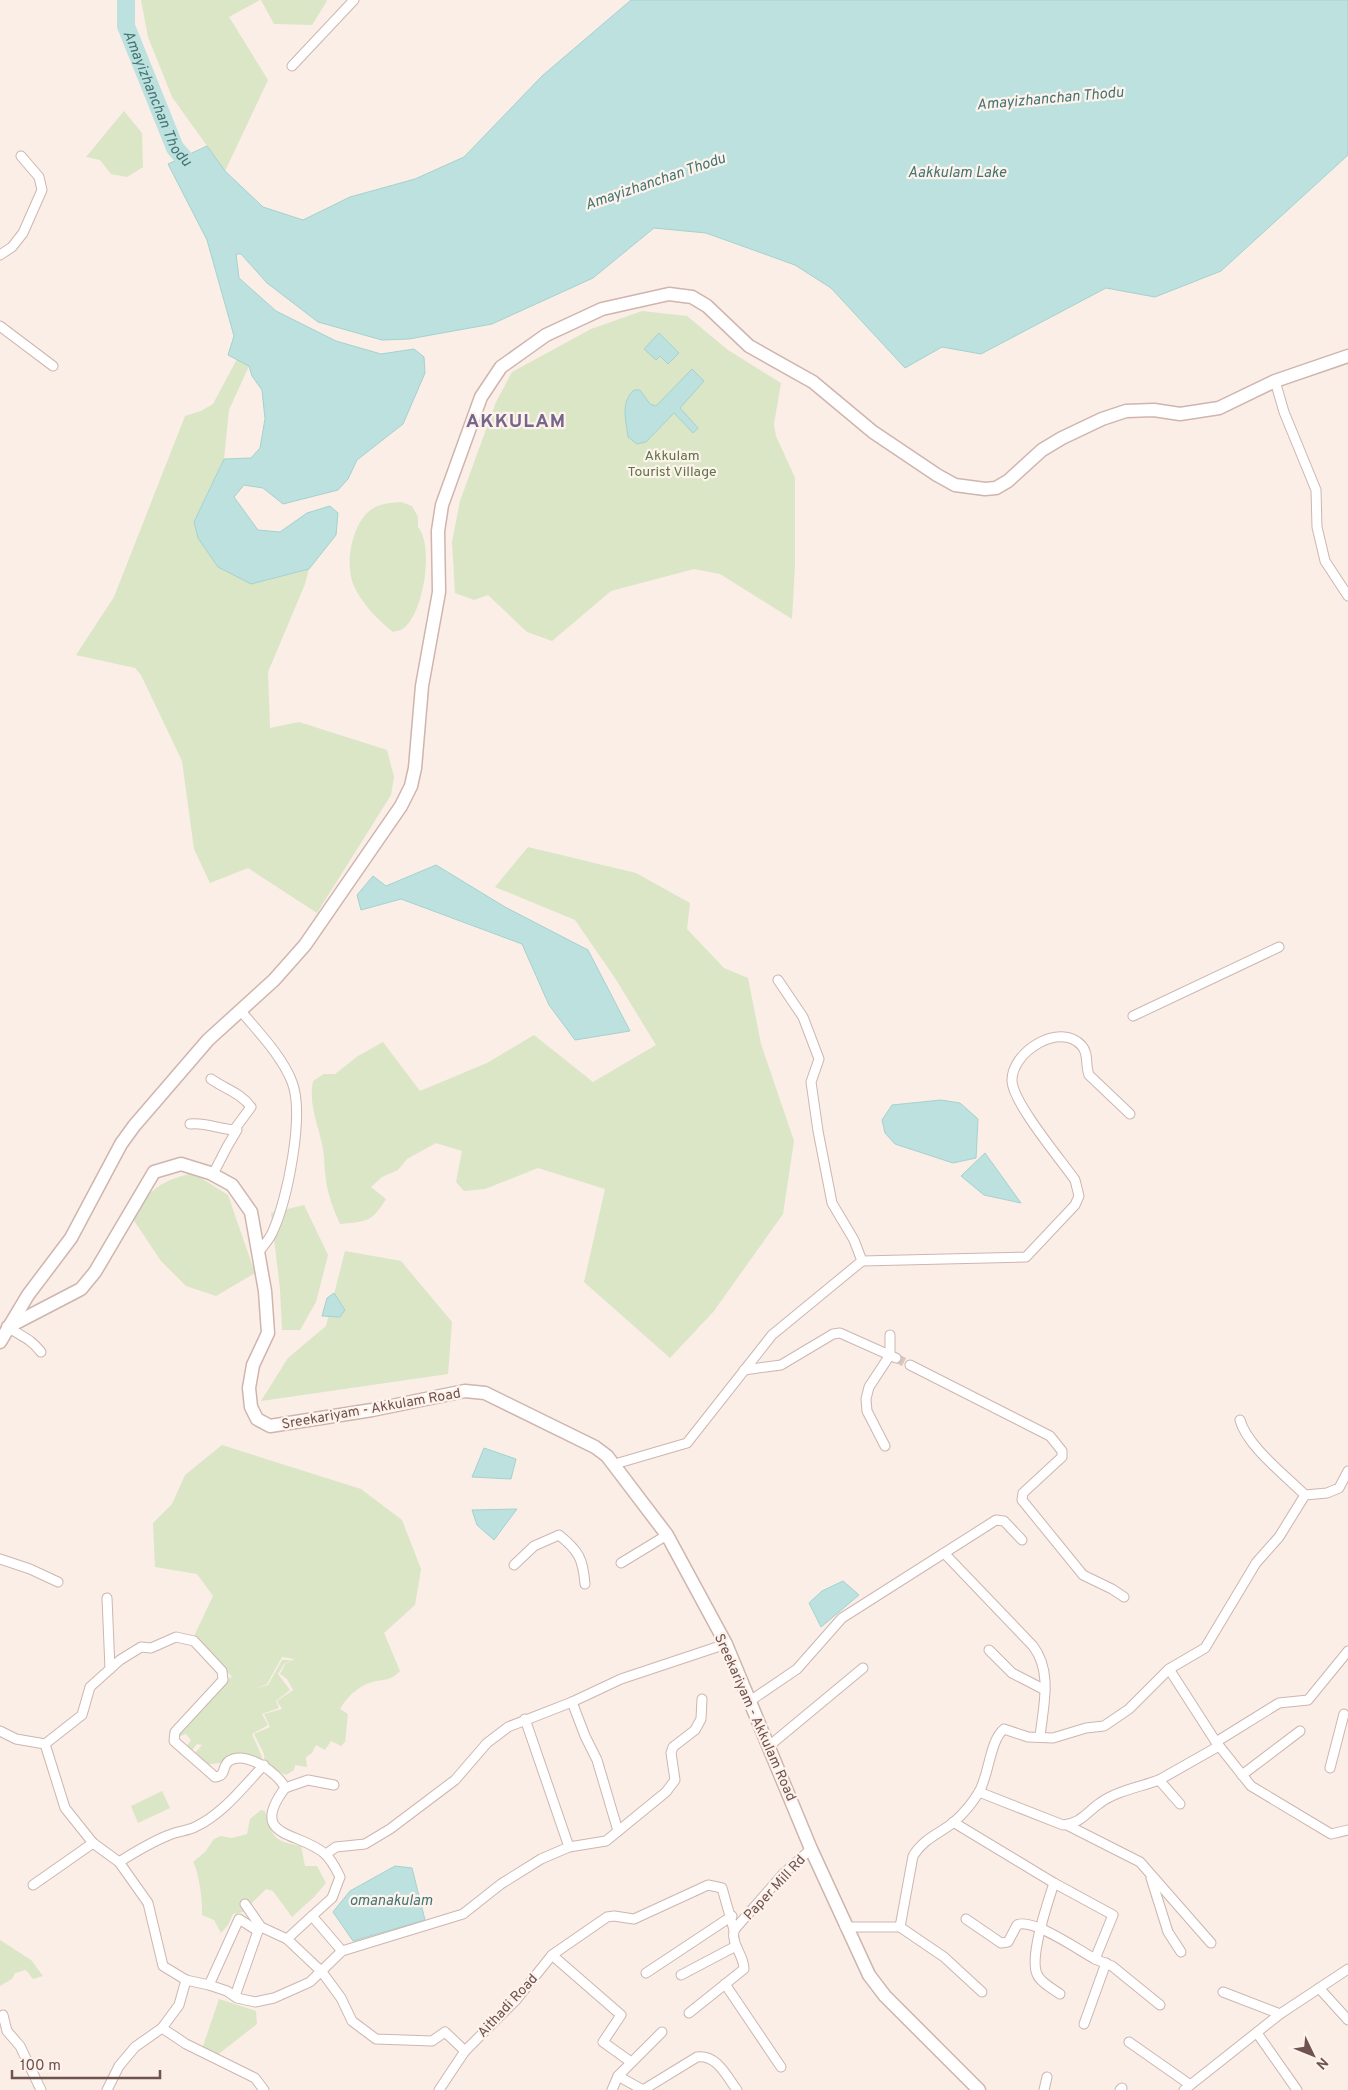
<svg xmlns="http://www.w3.org/2000/svg" width="1348" height="2090" viewBox="0 0 1348 2090" font-family="Overpass,sans-serif">
  <style>
    .green { fill: #dae6c6 }
    .water { fill: #bde1de; stroke: #a4d2cf }
    .lines { fill: none; stroke-linecap: round; stroke-linejoin: round }
    .river { stroke: #bde1de; stroke-width: 18 }
    .minor-tunnel { stroke: #d8c7c0; stroke-width: 9; stroke-dasharray: 9 4.5; stroke-linecap: butt }
    .minor-casing { stroke: #cdb6b0; stroke-width: 11 }
    .secondary-casing { stroke: #cfb5ae; stroke-width: 15 }
    .minor { stroke: #fff; stroke-width: 9 }
    .secondary { stroke: #fff; stroke-width: 12 }
    .labels { text-anchor: middle; stroke-width: 4.5; stroke-linejoin: round; paint-order: stroke }
    .park-label { font-size: 14px; fill: #5e7547; stroke: #fdf3ec }
    .street-label { font-size: 14px; fill: #70524e; stroke: #fdf3ec }
    .water-label { font-size: 15px; font-style: italic; fill: #437472; stroke: #fdf3ec }
    .district-label { font-size: 19px; font-weight: bold; letter-spacing: 1px; fill: #77668c; stroke: #fdf3ec }
  </style>
  <rect width="100%" height="100%" fill="#faeee6"/>
  <g class="green">
    <path d="M141 0H260L229 17 268 80 225 171 172 97 148 37Z"/>
    <path d="M261 0H326L327 1 312 25 274 24Z"/>
    <path d="M124 111 142 133 143 167 127 177 111 174 100 160 86 157Z"/>
    <path d="M642 311 687 316 728 350 781 383 774 424 776 436 795 478V565L792 619 720 574 694 569 611 591 552 641 527 632 488 595 474 600 455 593 452 542 460 501 496 402 512 372 591 329Z"/>
    <path d="M237 359 249 366 229 410 224 459 194 522 251 584 309 569 305 584 268 672 270 728 299 722 387 750 394 777 391 795 317 913 248 868 210 883 194 849 182 761 141 675 135 668 76 655 114 597 185 416 201 411 213 404Z"/>
    <path d="M401 502 412 506 418 517V527C434 545 424 612 404 628 402 630 396 631 393 632 378 620 362 604 354 586 344 565 352 522 372 509 381 503 391 503 401 502Z"/>
    <path d="M528 847 636 873 690 903 687 929 724 968 748 978 761 1044 794 1141 783 1214 714 1311 670 1358 584 1282 605 1189 538 1168 485 1189 464 1191 456 1182 462 1151 436 1143 407 1159 398 1170 382 1177 371 1187 386 1199C371 1223 367 1221 340 1224 334 1210 328 1196 326 1180 324 1170 325 1160 323 1149 319 1127 308 1104 313 1081L324 1074H335L358 1056 383 1042 420 1091 487 1063 534 1035 593 1082 656 1045 615 978 575 920 495 887Z"/>
    <path d="M193 1173 228 1195 255 1273 216 1296 186 1286 161 1261 131 1216C151 1189 160 1181 193 1173Z"/>
    <path d="M304 1205 328 1255 316 1302 300 1330H282L280 1289 271 1213Z"/>
    <path d="M345 1251 401 1261 452 1322 448 1374 261 1401 288 1358 326 1326Z"/>
    <path d="M222 1445 361 1489 402 1520 421 1569 415 1605 384 1633 400 1671C391 1681 384 1679 372 1682 358 1686 347 1697 340 1709L348 1714 345 1742 341 1746 331 1741 325 1750 316 1745 312 1753 306 1757 307 1767 295 1765 294 1770 286 1775 265 1765 264 1754 254 1734 270 1727 264 1714 282 1709 277 1701 293 1690 287 1679 280 1674 285 1664 294 1659 282 1657 267 1684 257 1688 268 1685 282 1660H291L284 1664 278 1674 290 1690 276 1701 279 1708 262 1714 268 1725 252 1734 262 1757 261 1764 243 1756 226 1762 205 1765 195 1753 202 1745 197 1744 190 1753 185 1749 191 1740 186 1734 178 1737 176 1735 230 1677 233 1678 194 1636 213 1596 197 1574 155 1567 153 1523 172 1504 185 1475Z"/>
    <path d="M162 1791 170 1808 138 1823 131 1806Z"/>
    <path d="M261 1810 265 1811C273 1838 273 1841 301 1846L305 1866H317L326 1883 314 1897 292 1917 273 1891 266 1889 243 1912 233 1914 228 1925 221 1933 214 1920 202 1915C203 1902 199 1872 193 1862L205 1852 214 1839 221 1836 232 1838 247 1834 250 1819Z"/>
    <path d="M0 1940 31 1960 43 1976 33 1979 26 1970 15 1973 12 1979 0 1986Z"/>
    <path d="M219 1999 256 2011 257 2024 216 2056 202 2049Z"/>
  </g>
  <g class="water">
    <path d="M631 0H1348V155L1221 271 1155 297 1106 288 981 354 942 347 905 368 831 288 795 265 706 233 654 228 593 278 492 324 409 339 382 340 318 322 267 283 241 254H236L239 278 276 311 336 341 381 354 414 349 424 357 425 373 403 424 357 460 348 479 338 490 283 504 263 488 244 485 234 497 258 530 280 532 307 513 330 506 338 513 336 535 309 569 251 584 218 567 198 538 194 522 224 459 251 458 260 448 265 419 262 390 252 376 249 366 228 355 234 336 207 240 168 164 207 146 225 171 263 207 303 220 350 197 415 179 464 157 542 76Z"/>
    <path d="M659 333 679 353 668 364 660 356 656 360 644 349Z"/>
    <path d="M692 369 704 381 680 408 698 428 693 433 674 413 646 442 637 444 628 437C626 419 620 403 634 390H640L650 404 656 406Z"/>
    <path d="M436 865 505 907 588 950 630 1031 575 1040 549 1005 522 944 401 899 361 910 357 895 373 876 386 886Z"/>
    <path d="M941 1100 960 1103 978 1119 976 1158 953 1163 895 1144 885 1133 882 1120 892 1105Z"/>
    <path d="M985 1153 1021 1203 984 1195 961 1176Z"/>
    <path d="M334 1293 345 1310 340 1317 322 1316 327 1298Z"/>
    <path d="M484 1448 516 1459 511 1479 472 1477Z"/>
    <path d="M517 1509 494 1540 477 1525 472 1510Z"/>
    <path d="M843 1581 859 1595 821 1627 809 1603 822 1591Z"/>
    <path d="M395 1866 412 1868 425 1920 353 1941 333 1912 350 1891Z"/>
  </g>
  <g class="lines">
    <path class="river" id="s1" d="M126 0V26L175 148 198 174"/>
    <path class="minor-tunnel" d="M896 1358 910 1365"/>
    <defs>
      <g id="minor">
        <path d="M292 66 354 0"/>
        <path d="M0 255 12 247 23 233 42 190 39 177 21 156"/>
        <path d="M0 326 53 366"/>
        <path d="M1275 381 1284 412 1316 490 1317 527 1325 561 1348 596"/>
        <path d="M241 1011C259 1033 282 1056 292 1082 305 1115 287 1200 273 1231 270 1239 263 1246 258 1253"/>
        <path d="M1133 1016 1279 947"/>
        <path d="M211 1079C225 1089 241 1093 251 1107L234 1130"/>
        <path d="M190 1124C206 1122 221 1130 237 1130L227 1147 213 1174"/>
        <path d="M862 1261 1026 1257 1075 1205 1079 1196 1075 1180C1061 1160 1013 1103 1012 1081 1011 1052 1060 1021 1082 1046 1089 1054 1085 1065 1089 1075L1130 1114"/>
        <path d="M8 1327C22 1337 30 1338 41 1352"/>
        <path d="M910 1365 1050 1436 1062 1451V1457L1023 1493 1022 1500 1083 1575 1112 1589 1124 1597"/>
        <path d="M744 1370 781 1365 833 1334 840 1333 896 1358"/>
        <path d="M1240 1420C1247 1446 1285 1475 1305 1495"/>
        <path d="M885 1446 867 1411 866 1399 869 1387 890 1355V1335"/>
        <path d="M615 1464 687 1443 772 1335 862 1261 854 1240 832 1203 818 1131 811 1082 819 1059 803 1017 778 980"/>
        <path d="M944 1553 1033 1646C1053 1672 1043 1707 1040 1737"/>
        <path d="M0 1559 30 1569 58 1582"/>
        <path d="M621 1563 667 1535"/>
        <path d="M514 1565 534 1546 559 1535C579 1551 583 1559 585 1584"/>
        <path d="M107 1598 110 1669"/>
        <path d="M989 1650 1012 1673 1045 1690"/>
        <path d="M1169 1669 1216 1742 1251 1786 1331 1834 1348 1830"/>
        <path d="M750 1701 797 1669 842 1618 996 1520 1004 1521 1022 1540"/>
        <path d="M572 1702 585 1736 597 1760 618 1831"/>
        <path d="M525 1719 569 1847"/>
        <path d="M0 1731 16 1739 45 1744"/>
        <path d="M1216 1742 1279 1703 1308 1700 1348 1651"/>
        <path d="M45 1744 82 1715 90 1687 120 1660 141 1647 151 1648 176 1637 194 1641 222 1671 223 1680 175 1732 174 1741 215 1777C227 1776 221 1767 229 1761 245 1750 279 1773 285 1788 247 1839 300 1831 325 1854 332 1860 336 1869 340 1877L332 1898 312 1916 342 1951"/>
        <path d="M45 1744 65 1808 93 1843 119 1862 148 1903 163 1966 186 1980 179 2005 162 2028 135 2047 119 2066 107 2090"/>
        <path d="M769 1746 863 1668"/>
        <path d="M1330 1768 1344 1714"/>
        <path d="M1242 1775 1300 1731"/>
        <path d="M1159 1780 1219 1746"/>
        <path d="M285 1788 308 1780 334 1785"/>
        <path d="M979 1792 1063 1825C1080 1824 1087 1812 1100 1803 1116 1791 1140 1787 1159 1780L1180 1804"/>
        <path d="M953 1822 1054 1883 1113 1915 1095 1959 1112 1966 1160 2005"/>
        <path d="M1067 1825 1140 1862 1211 1943"/>
        <path d="M326 1854 336 1847 365 1844 390 1829 455 1780 487 1743 508 1727 572 1702 621 1679 726 1644"/>
        <path d="M119 1862C135 1852 151 1842 169 1835 178 1831 187 1831 195 1827 222 1815 244 1786 264 1765"/>
        <path d="M1151 1878 1168 1932 1181 1952"/>
        <path d="M1054 1883C1048 1902 1029 1956 1037 1974 1040 1982 1053 1989 1060 1994"/>
        <path d="M33 1885 93 1843"/>
        <path d="M245 1904 261 1927 287 1939 312 1916"/>
        <path d="M966 1919 1001 1943 1008 1942 1017 1925C1032 1917 1080 1951 1095 1959"/>
        <path d="M845 1927H900L913 1856C923 1839 939 1834 954 1822 963 1814 973 1802 979 1792 989 1775 990 1740 1004 1729L1028 1737 1053 1738 1086 1728 1104 1726 1129 1709 1169 1669 1205 1648 1256 1563 1279 1537 1305 1495 1327 1493 1339 1488 1348 1471"/>
        <path d="M900 1927 944 1957 982 1992"/>
        <path d="M287 1939 322 1972 341 1998 352 2021 376 2039 432 2041 445 2032 465 2051"/>
        <path d="M552 1955 621 2015 603 2042 631 2062"/>
        <path d="M646 1973 732 1916"/>
        <path d="M681 1975 736 1946"/>
        <path d="M186 1980 209 1985 227 1991 237 1998 255 2002 274 1998 310 1982 342 1951 463 1914 501 1884 541 1859 569 1847 606 1841 666 1792 675 1780 671 1753 673 1747 695 1730 701 1719 702 1699"/>
        <path d="M725 1984 781 2067"/>
        <path d="M209 1985 239 1919 258 1931"/>
        <path d="M1319 1988 1348 2020"/>
        <path d="M1223 1992 1280 2014"/>
        <path d="M235 1996 258 1931 261 1927"/>
        <path d="M689 2013 744 1969C744 1955 731 1945 734 1930"/>
        <path d="M3 2015 7 2031 20 2046 41 2090"/>
        <path d="M1084 2024 1106 1963"/>
        <path d="M162 2028 186 2044 255 2078 264 2090"/>
        <path d="M1257 2033 1297 2090"/>
        <path d="M1129 2042 1189 2084"/>
        <path d="M618 2076 643 2090 697 2057C717 2054 727 2077 737 2090"/>
        <path d="M439 2090 465 2051 516 2000 552 1955 607 1917 614 1916 634 1919 708 1885 722 1888 734 1930 784 1873 811 1849"/>
        <path d="M612 2090 618 2076 662 2032"/>
        <path d="M1044 2090 1047 2077"/>
        <path d="M1120 2090 1122 2088"/>
        <path d="M1184 2090 1280 2014 1348 1969"/>
      </g>
      <g id="secondary">
        <path d="M8 1327 81 1289 95 1272 154 1172 181 1164 210 1173 232 1185 251 1212 265 1291 268 1333 253 1365 249 1388 251 1407 257 1419 270 1426 372 1410 465 1391 485 1393 595 1447 607 1456 667 1535 726 1644 811 1849 869 1975 885 1996 979 2090"/>
        <path d="M0 1342 28 1295 71 1238 121 1144 134 1126 208 1040 274 980 305 945 401 806 411 786 415 768 422 686 439 592 438 531 442 505 481 397 501 367 546 335 602 309 669 294 692 297 707 306 749 346 813 382 873 432 937 475 955 485 985 489 996 488 1008 481 1042 450 1062 438 1102 419 1126 411 1154 410 1180 414 1219 408 1275 381 1348 356"/>
      </g>
    </defs>
    <use href="#minor" class="minor-casing"/>
    <use href="#secondary" class="secondary-casing"/>
    <use href="#minor" class="minor"/>
    <use href="#secondary" class="secondary"/>
  </g>
  <g class="labels">
    <g class="park-label">
      <text x="672" y="460">Akkulam<tspan x="672" dy="16">Tourist Village</tspan></text>
    </g>
    <g class="street-label">
      <text transform="translate(371 1408) rotate(-10)" y="5">Sreekariyam - Akkulam Road</text>
      <text transform="translate(756 1717) rotate(66)" y="5">Sreekariyam - Akkulam Road</text>
      <text transform="translate(774 1887) rotate(-47)" y="5">Paper Mill Rd</text>
      <text transform="translate(507 2005) rotate(-47)" y="5">Aithadi Road</text>
    </g>
    <g class="water-label">
      <text dy="5" stroke="none"><textPath href="#s1" startOffset="105">Amayizhanchan Thodu</textPath></text>
      <text transform="translate(1050 98) rotate(-5)" y="5">Amayizhanchan Thodu</text>
      <text x="957" y="177">Aakkulam Lake</text>
      <text transform="translate(655 181) rotate(-19)" y="5">Amayizhanchan Thodu</text>
      <text x="391" y="1905">omanakulam</text>
    </g>
    <g class="district-label">
      <text x="516" y="427">AKKULAM</text>
    </g>
  </g>
  <g transform="translate(1313 2055) rotate(133)" stroke="#fdf3ec" stroke-width="4" paint-order="stroke">
  <path d="M0-4L9 19L0 12L-9 19Z" fill="#70524e"/>
  <text y="-8" font-size="14" font-weight="bold" text-anchor="middle" fill="#70524e">N</text>
  </g>
  <path d="M12 2070v8h148v-8" fill="none" stroke="#70524e" stroke-width="2.5"/>
  <text x="20" y="2070" font-size="15" fill="#70524e" stroke="#fdf3ec" stroke-width="4" paint-order="stroke">100 m</text>
</svg>
